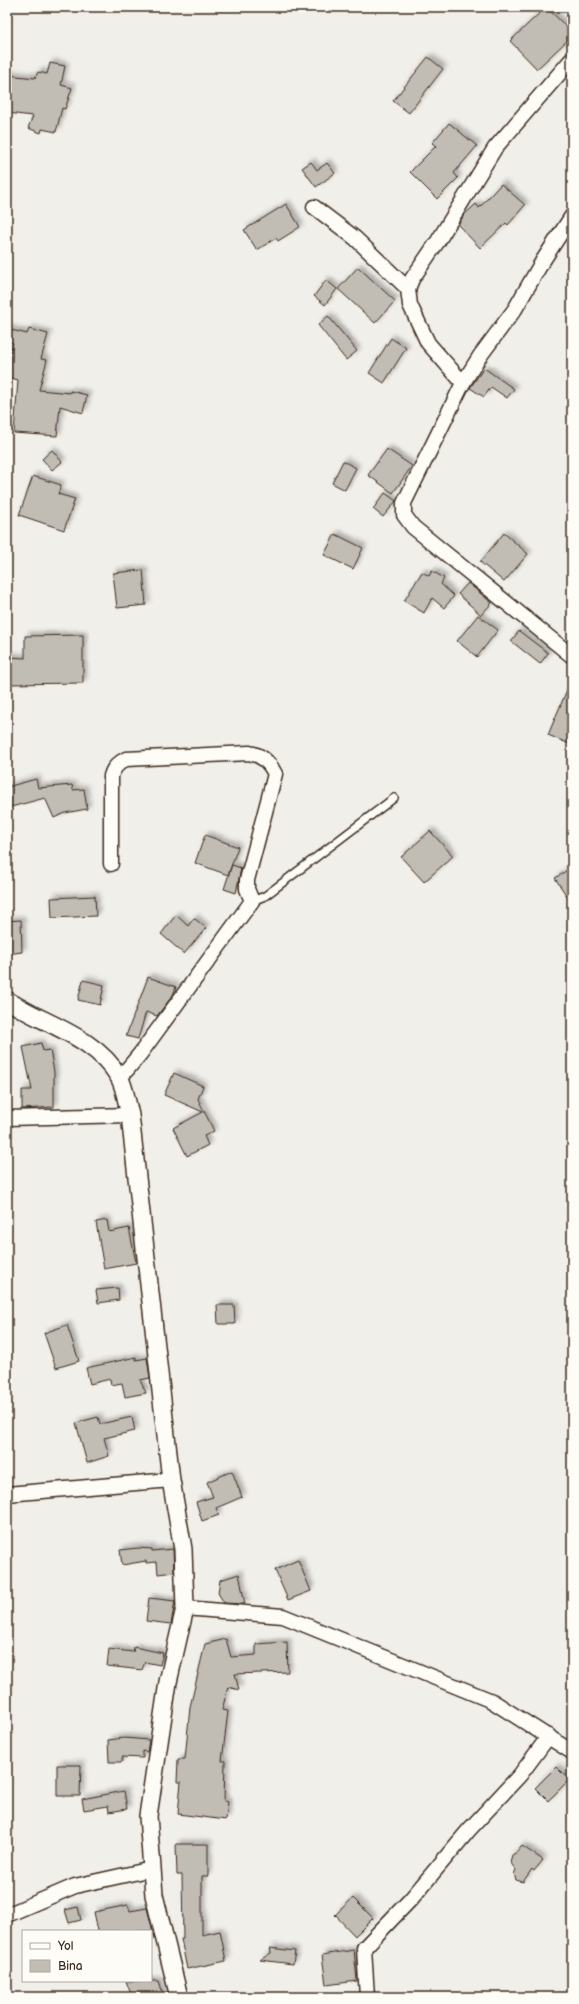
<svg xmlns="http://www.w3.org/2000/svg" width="579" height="2004" viewBox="0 0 579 2004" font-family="'Balsamiq Sans',sans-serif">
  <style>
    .building { fill: #c1bcb4; stroke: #3b2a1e; filter: url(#shadow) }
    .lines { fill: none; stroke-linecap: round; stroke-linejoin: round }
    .service-casing { stroke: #3b2a1e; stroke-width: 10 }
    .minor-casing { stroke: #3b2a1e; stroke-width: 17 }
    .tertiary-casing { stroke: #3b2a1e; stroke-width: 20 }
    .service { stroke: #fdfcf7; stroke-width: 7 }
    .minor { stroke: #fdfcf7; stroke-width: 14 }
    .tertiary { stroke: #fdfcf7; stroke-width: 17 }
  </style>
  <defs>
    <filter id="shadow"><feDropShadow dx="3.5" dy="-3.5" stdDeviation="2" flood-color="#0004"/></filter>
  </defs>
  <rect width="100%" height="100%" fill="#f1efea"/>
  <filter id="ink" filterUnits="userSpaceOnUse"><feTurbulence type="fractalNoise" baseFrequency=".025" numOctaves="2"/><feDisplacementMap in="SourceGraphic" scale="8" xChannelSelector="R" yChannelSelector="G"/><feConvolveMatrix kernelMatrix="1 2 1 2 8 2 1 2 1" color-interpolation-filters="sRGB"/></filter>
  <g filter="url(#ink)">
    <g class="building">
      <path d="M546 7 572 32V36L537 69 510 41Z"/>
      <path d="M428 57 443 69 409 113 393 101Z"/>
      <path d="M50 63 65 66 61 85 72 88 65 109 62 108 56 132 42 129 41 133 28 128 33 116 7 113V75L35 78 38 72 47 74Z"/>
      <path d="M449 123 477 146 454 173 458 178 437 199 410 172 436 146 432 143Z"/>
      <path d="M311 162 317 170 327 163 335 173 316 187 302 168Z"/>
      <path d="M501 184 525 205 508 225 506 223 480 248 458 225 464 215 476 204 479 208Z"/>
      <path d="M286 204 300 227 278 241 276 238 257 250 244 230Z"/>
      <path d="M358 267 395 301 375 323 338 289Z"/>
      <path d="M326 280 337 289 325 305 314 296Z"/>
      <path d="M328 316 357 351 346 360 318 325Z"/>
      <path d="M7 329 27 334 29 329 48 334 41 359 47 360 39 390 70 393V391L87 395 83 413 60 406 57 436 14 433 18 380 7 377V364L13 343 7 341Z"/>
      <path d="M391 338 406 348 384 383 369 373Z"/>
      <path d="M484 368 514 389 507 398 491 387 484 397 470 388Z"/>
      <path d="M387 449 412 466 393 493 368 475Z"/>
      <path d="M52 450 62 462 52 470 42 459Z"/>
      <path d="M343 461 356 468 345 490 332 483Z"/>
      <path d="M33 476 61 485 58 494 75 499 64 530 19 515Z"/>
      <path d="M385 493 396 501 383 517 373 509Z"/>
      <path d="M504 533 528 554 504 582 480 562Z"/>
      <path d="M335 534 363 548 353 569 324 555Z"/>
      <path d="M143 570 146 605 117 608 113 573Z"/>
      <path d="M432 571 444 578 441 584 454 596 444 608 432 598 424 613 404 601 422 572 429 576Z"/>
      <path d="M468 583 492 603 481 615 458 594Z"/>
      <path d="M478 615 498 630 477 657 457 641Z"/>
      <path d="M519 631 548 653 540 664 511 641Z"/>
      <path d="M83 635V683L7 684V657L25 658V636Z"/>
      <path d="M572 678V745L548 735Z"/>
      <path d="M36 779 38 788 72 785 73 790 84 789 87 809 65 813 54 818 45 798 7 808V787Z"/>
      <path d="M430 831 453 856 424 882 401 857Z"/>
      <path d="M205 835 238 847 228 875 195 863Z"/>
      <path d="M232 865 241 868 236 893 224 889Z"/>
      <path d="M572 867V904L555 878Z"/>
      <path d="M95 896 96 916 52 918 51 898Z"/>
      <path d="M176 915 188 926 194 918 206 928 184 954 161 934Z"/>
      <path d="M21 920 22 952 7 954V921Z"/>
      <path d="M148 977 176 987 173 995 157 1016 146 1012 138 1039 126 1036Z"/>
      <path d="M83 980 104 985 100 1005 78 1000Z"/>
      <path d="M41 1043 43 1051 50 1050 54 1072V1107L22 1109V1090H32L23 1047Z"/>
      <path d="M174 1073 203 1086 198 1099 214 1131 204 1136 208 1145 187 1156 173 1128 203 1112 164 1095Z"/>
      <path d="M107 1220 109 1232 129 1228 136 1263 104 1269 96 1222Z"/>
      <path d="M118 1288 119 1300 98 1303 96 1290Z"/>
      <path d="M217 1305H234L235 1324H218Z"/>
      <path d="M67 1325 79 1361 56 1368 44 1333Z"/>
      <path d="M136 1357V1360L147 1358 150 1378 140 1380 146 1393 125 1397 122 1383 111 1385 110 1379 90 1384 86 1368Z"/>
      <path d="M98 1417 100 1424 132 1417 135 1431 104 1438 109 1456 87 1463 76 1423Z"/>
      <path d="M232 1471 242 1497 216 1508 219 1515 202 1521 196 1502 213 1497 207 1482Z"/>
      <path d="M138 1548 152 1549V1551L173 1549 174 1572 158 1574 157 1562 146 1563V1561L122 1565 120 1550Z"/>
      <path d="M298 1560 311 1591 288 1600 275 1570Z"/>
      <path d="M239 1574 245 1604 224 1603 218 1593 220 1580Z"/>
      <path d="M149 1598 175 1601 171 1624 146 1621Z"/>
      <path d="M226 1639 231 1657 256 1655V1644L287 1642 288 1672 235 1674 239 1690 228 1687 222 1710 228 1711 222 1761H225L224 1801 228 1802 226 1820 178 1814 181 1782H177L178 1759H185L190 1707 205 1644Z"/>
      <path d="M134 1647 163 1653 160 1665 145 1662 142 1670 107 1666 109 1649 133 1652Z"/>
      <path d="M124 1738 149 1740 147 1752 143 1751V1758L122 1757V1762H109L108 1740Z"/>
      <path d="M57 1765H81L80 1796H57Z"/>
      <path d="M556 1767 569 1780 548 1801 535 1788Z"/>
      <path d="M124 1791 127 1809 109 1812 108 1806 84 1810 82 1799Z"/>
      <path d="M176 1844H208V1876H202V1935L220 1931 226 1961 187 1969 181 1939H183L182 1875H177Z"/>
      <path d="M522 1846 543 1860 534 1871 532 1869 523 1882 516 1880 514 1874 516 1870 510 1862 512 1855 517 1852Z"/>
      <path d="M353 1898 373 1918 355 1936 335 1915Z"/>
      <path d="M128 1905 130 1911 147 1908 153 1931H98L94 1912Z"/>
      <path d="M78 1907 81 1920 69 1923 65 1910Z"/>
      <path d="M270 1948 295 1951 293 1964 260 1960 271 1953Z"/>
      <path d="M354 1950 357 1981 326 1985 322 1955Z"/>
      <path d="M126 1981H159L164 1997H132Z"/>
    </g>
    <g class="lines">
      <defs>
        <path id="service" d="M252 901 265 896 394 798"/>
        <g id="minor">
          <path d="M314 207 355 238 408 289"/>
          <path d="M572 216 542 262 515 309 480 356 463 383 404 503V515L413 527 572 656"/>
          <path d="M463 383 428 343 410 305 408 289 412 279 438 241 495 148 572 59"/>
          <path d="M111 864V776C113 768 118 763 126 759L249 753C262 755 269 762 275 774L247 880V889L252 901 140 1054 120 1078"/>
          <path d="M7 1118 130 1115"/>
          <path d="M7 1494 171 1480"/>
          <path d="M185 1608 283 1616 492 1701 572 1752"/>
          <path d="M7 1915 75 1886 152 1869"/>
          <path d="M367 1997 364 1948 411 1899 468 1831 520 1775 549 1736"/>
        </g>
        <path id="tertiary" d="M7 1000C45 1025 95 1036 119 1077 125 1087 127 1104 130 1115L171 1480 183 1549 185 1608 168 1682 148 1816 154 1895 179 1997"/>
      </defs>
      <use href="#service" class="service-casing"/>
      <use href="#minor" class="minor-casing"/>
      <use href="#tertiary" class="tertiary-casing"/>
      <use href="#service" class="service"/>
      <use href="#minor" class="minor"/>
      <use href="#tertiary" class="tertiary"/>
    </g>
  </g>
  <rect width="579" height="2004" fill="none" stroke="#fdfcf7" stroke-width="24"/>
  <rect x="12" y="12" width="555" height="1980" fill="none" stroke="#3b2a1e" stroke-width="1.5" filter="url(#ink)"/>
  <rect x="22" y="1930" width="130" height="52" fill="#fdfcf7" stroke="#afa8a0"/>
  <rect x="30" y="1943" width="20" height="6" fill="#fdfcf7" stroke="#afa8a0"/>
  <text x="58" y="1950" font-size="12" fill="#3b2a1e">Yol</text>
  <rect x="30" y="1960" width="20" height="12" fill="#c1bcb4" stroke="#afa8a0"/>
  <text x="58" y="1970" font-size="12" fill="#3b2a1e">Bina</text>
</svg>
